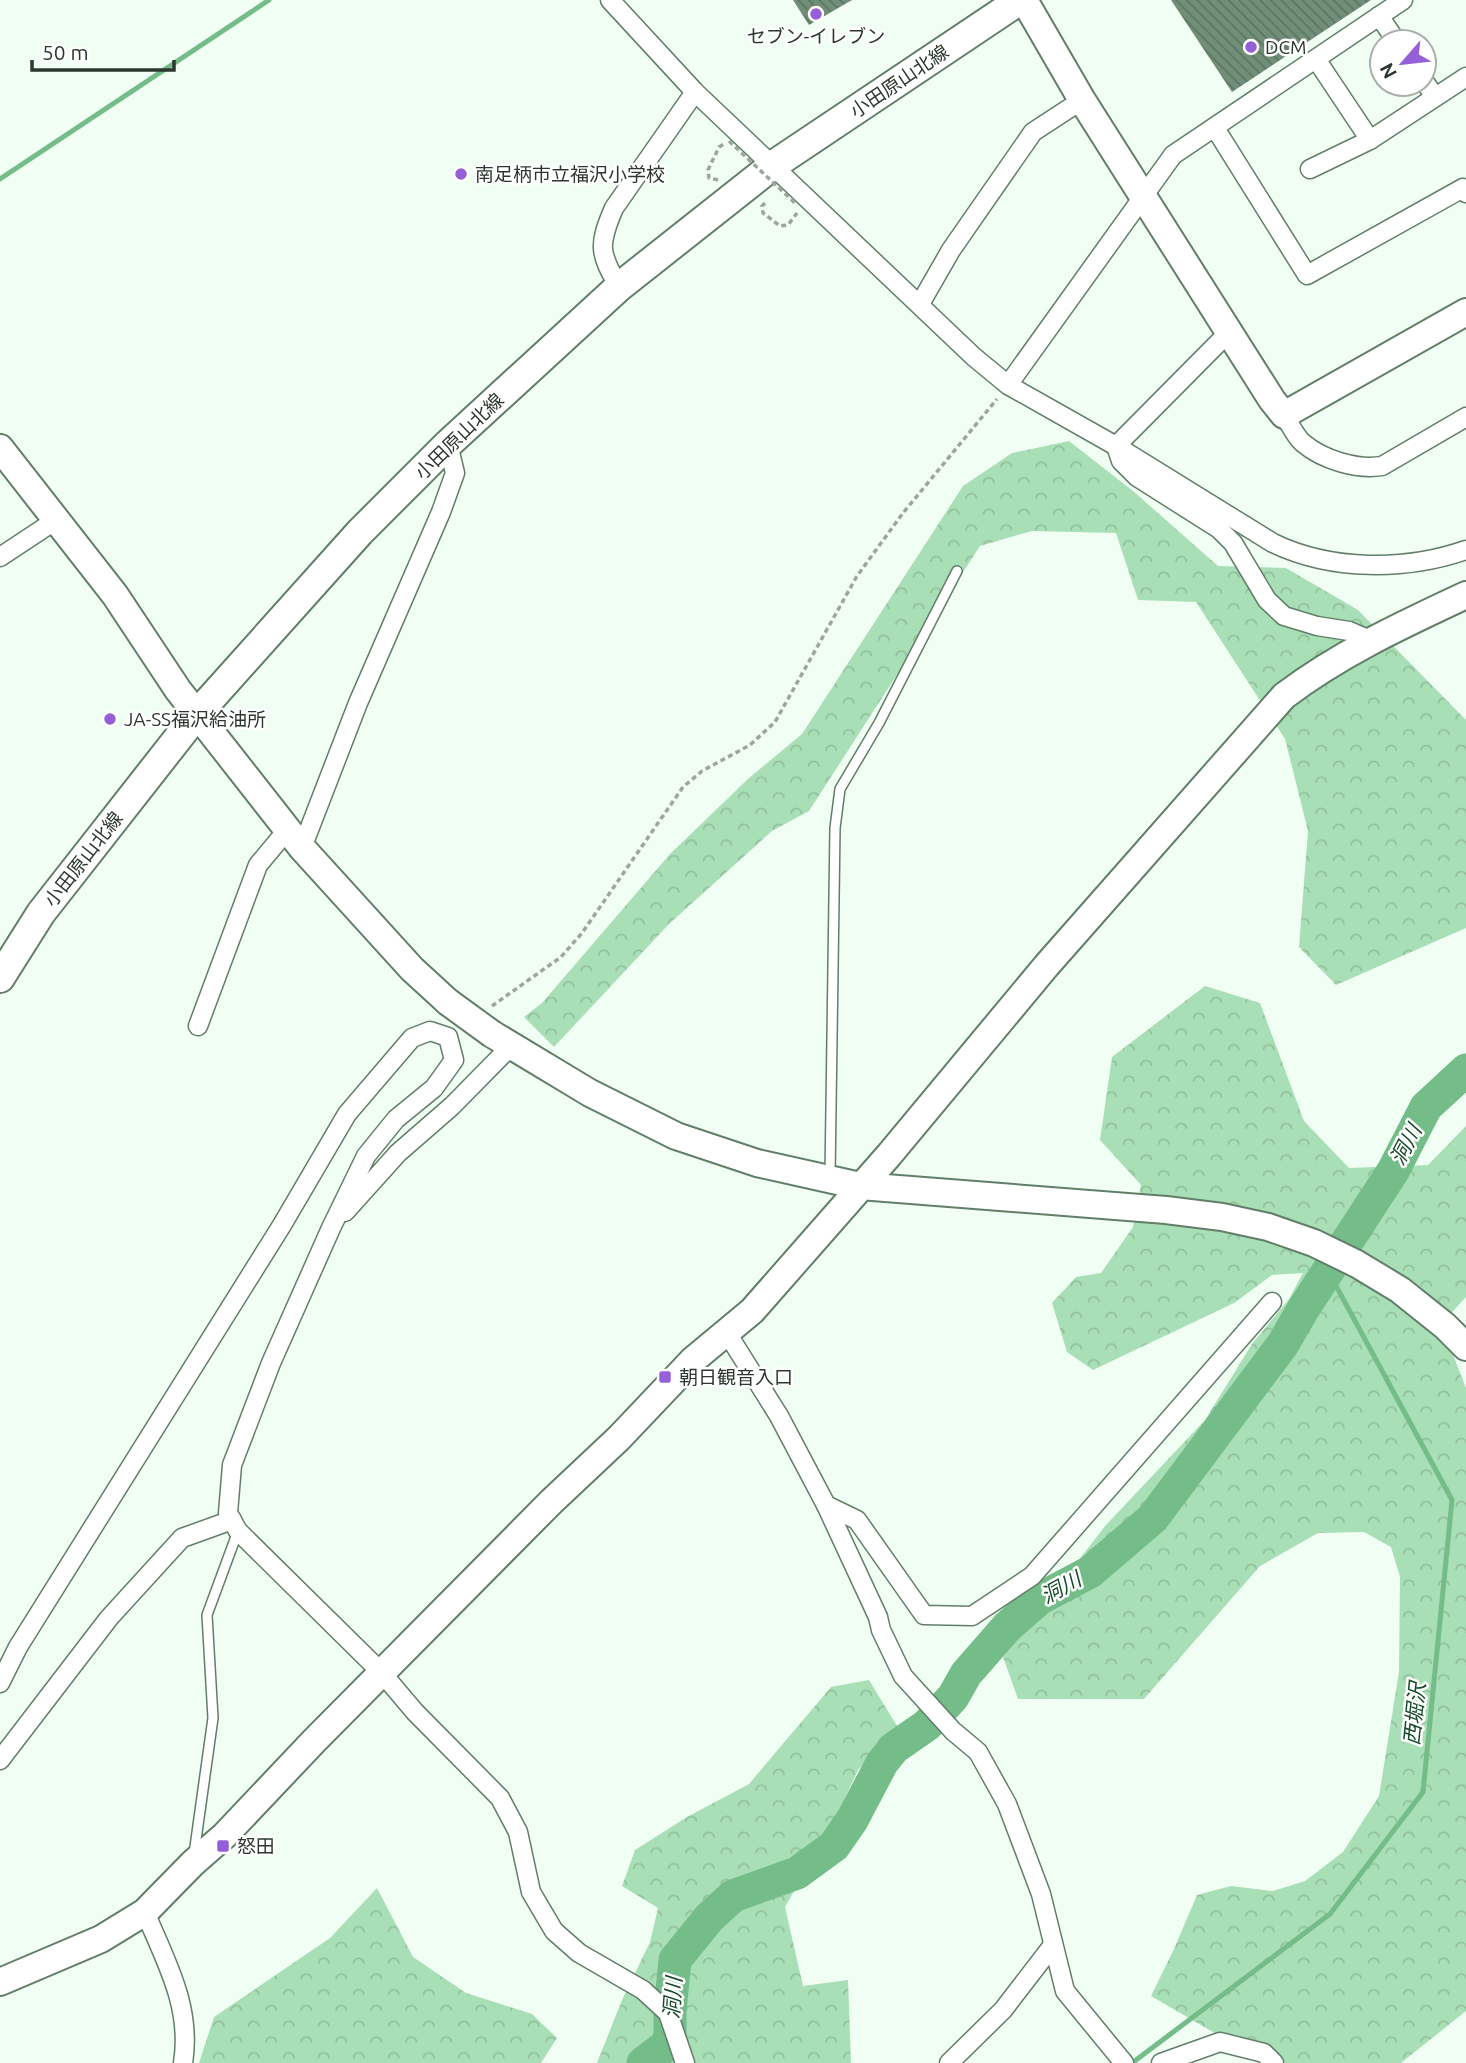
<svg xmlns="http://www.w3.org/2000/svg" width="1466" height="2063" viewBox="0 0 1466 2063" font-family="Ubuntu,'Noto Sans JP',sans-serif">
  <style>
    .forest { fill: url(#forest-crowns) }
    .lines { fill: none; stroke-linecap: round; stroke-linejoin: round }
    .stream { stroke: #74bc88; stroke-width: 5 }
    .river { stroke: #74bc88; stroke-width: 33 }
    .building { fill: url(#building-back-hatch) }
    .lane-casing { stroke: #617e68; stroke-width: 12 }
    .street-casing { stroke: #617e68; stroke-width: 21 }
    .secondary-casing { stroke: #617e68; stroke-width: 30 }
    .primary-casing { stroke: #617e68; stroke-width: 32 }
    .path { stroke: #9ba79e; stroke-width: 3.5; stroke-dasharray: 5 3.5; stroke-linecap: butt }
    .lane { stroke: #fff; stroke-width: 9 }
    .street { stroke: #fff; stroke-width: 18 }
    .secondary { stroke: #fff; stroke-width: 26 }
    .primary { stroke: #fff; stroke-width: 28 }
    .secondary-bridge-casing { stroke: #617e68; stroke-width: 30; stroke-linecap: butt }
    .path-bridge { stroke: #9ba79e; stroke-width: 3.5; stroke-dasharray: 5 3.5; stroke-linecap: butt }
    .secondary-bridge { stroke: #fff; stroke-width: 26 }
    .poi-dot { fill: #955fd7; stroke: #fff; stroke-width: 2.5 }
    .labels { text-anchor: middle; stroke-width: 5; stroke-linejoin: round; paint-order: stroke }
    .poi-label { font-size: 19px; fill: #2c382f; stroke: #fff; text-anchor: start }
    .street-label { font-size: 19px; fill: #2c382f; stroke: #fff }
    .water-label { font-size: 21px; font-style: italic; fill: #164b29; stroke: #fff }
  </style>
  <defs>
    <pattern id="forest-crowns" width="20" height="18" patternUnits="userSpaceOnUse" patternTransform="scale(1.75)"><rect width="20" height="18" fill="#a9dfb6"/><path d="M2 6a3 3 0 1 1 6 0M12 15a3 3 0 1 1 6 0" fill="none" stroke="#92c09d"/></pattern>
    <pattern id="building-back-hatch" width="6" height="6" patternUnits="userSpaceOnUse" patternTransform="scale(1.75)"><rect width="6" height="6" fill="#718e78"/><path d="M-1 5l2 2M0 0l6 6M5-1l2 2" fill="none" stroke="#5d7563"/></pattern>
  </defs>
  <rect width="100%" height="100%" fill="#f1fef4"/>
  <g class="forest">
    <path d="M1069 441 1133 491 1218 566 1286 568 1358 610 1466 720V928L1336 985 1299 947 1308 831 1285 739 1196 602 1138 600 1116 533 1032 531 980 546 809 811 772 831 669 924 554 1047 524 1017 542 1003 670 854 749 778 802 734 963 486 1012 453Z"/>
    <path d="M1205 986 1260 1003 1304 1121 1349 1168 1428 1165 1466 1126V1297L1441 1324 1466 1388V2011L1401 2063H1266L1151 1996 1174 1949 1197 1895 1231 1886 1273 1891 1305 1881 1343 1852 1379 1796 1399 1672 1400 1577 1391 1547 1364 1532 1318 1533 1260 1566 1144 1699H1018L1003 1657 1106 1525 1205 1420 1252 1344 1289 1299 1303 1273 1272 1275 1234 1303 1093 1370 1067 1352 1052 1303 1076 1277 1101 1273 1133 1227 1141 1185 1100 1140 1112 1057Z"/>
    <path d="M869 1680 897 1726 858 1770 835 1819 785 1907 803 1986 848 1980 851 2063H597L622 2000 650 1942 658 1908 622 1886 635 1850 687 1817 749 1784 831 1687Z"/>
    <path d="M377 1888 413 1957 466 1993 532 2014 557 2038 541 2063H199L214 2017 330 1938Z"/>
  </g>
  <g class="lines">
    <g class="stream">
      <path d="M0 179 269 0"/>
      <path d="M1132 2063 1330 1914 1423 1792 1452 1500 1328 1271"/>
    </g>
    <path class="river" d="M643 2063 664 2047 670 2039V2011L675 1960 709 1918 733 1896 797 1873 834 1846 852 1820 882 1763 894 1748 927 1725 953 1697 966 1674 1007 1627 1039 1599 1090 1572 1153 1518 1283 1344 1302 1311 1393 1171 1426 1107 1466 1070"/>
  </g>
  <g class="building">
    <path d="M793 0H852L809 25Z"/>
    <path d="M1171 0H1371L1232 92Z"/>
  </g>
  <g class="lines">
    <defs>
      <g id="lane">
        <path d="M830 1177 835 828 840 789 879 723 957 571"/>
        <path d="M194 1854 213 1718 207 1615 238 1531"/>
      </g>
      <g id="street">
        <path d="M610 0 695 92 974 357 1008 385 1116 446 1273 543C1331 571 1406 571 1466 550"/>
        <path d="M1379 16 1397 42"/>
        <path d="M1316 59 1370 140"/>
        <path d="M1424 81 1435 97"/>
        <path d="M1215 128 1307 275 1463 188 1466 193"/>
        <path d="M1310 169 1370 140 1466 77"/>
        <path d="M619 287C599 253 598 245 614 208L695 92"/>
        <path d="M920 304 951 250 1033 132 1082 100"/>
        <path d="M1230 331 1116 446 1121 461 1137 477 1219 529 1233 543 1267 600 1284 616 1317 626 1349 631 1370 640"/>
        <path d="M1008 385 1173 155 1403 0"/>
        <path d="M1284 415C1290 424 1295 436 1303 443 1323 460 1357 470 1382 466L1466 417"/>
        <path d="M0 557 56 520"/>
        <path d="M302 848 358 703 441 512 455 473 448 444"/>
        <path d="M198 1026 258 865 288 829"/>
        <path d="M345 1212 398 1153 452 1106 511 1046"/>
        <path d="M727 1333 779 1416 826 1505 878 1617 881 1630 903 1676 953 1731 978 1752 1007 1804 1041 1894 1065 1991 1124 2063"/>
        <path d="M826 1505 857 1520 924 1615 972 1616 1032 1576 1272 1302"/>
        <path d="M0 1683 18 1647 282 1225 347 1114 412 1038 430 1031 448 1037 454 1060 434 1088 396 1119 366 1156 331 1228 271 1363 232 1465 228 1513 238 1531 382 1673 415 1712 500 1798 518 1832 531 1892 554 1931 579 1953 643 1990 668 2013 685 2063"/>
        <path d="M0 1760 109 1618 182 1538 232 1520"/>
        <path d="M145 1912C166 1962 192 2007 183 2063"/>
        <path d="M949 2063 1003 2010 1053 1945"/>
        <path d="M1161 2063 1220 2042 1264 2053 1274 2063"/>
      </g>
      <g id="secondary">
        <path d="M1024 0 1082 100 1272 400 1284 415 1466 312"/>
        <path d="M0 448 115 595 178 690 302 848 412 969 448 1002"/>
        <path d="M492 1034 590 1093 676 1136 757 1163 860 1186 1166 1210 1222 1217 1268 1227 1314 1243 1357 1264 1400 1290 1445 1326 1466 1347"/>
        <path d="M0 1982 101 1939 145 1912 193 1863 225 1835 314 1741 551 1502 619 1438 693 1360 752 1311 889 1155 1047 965 1284 696C1341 653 1402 625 1466 595"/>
      </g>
      <path id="primary" d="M0 978 41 913 197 714 360 532 448 444 619 287 772 166 1020 0"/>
    </defs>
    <use href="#lane" class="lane-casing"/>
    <use href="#street" class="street-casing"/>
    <use href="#secondary" class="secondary-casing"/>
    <use href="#primary" class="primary-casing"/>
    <g class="path">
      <path d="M718 180 709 178 708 170 719 147 724 144"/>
      <path d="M765 203 762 206 763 213 780 226 788 225 797 213"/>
      <path d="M492 1006 561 957 582 933 683 787 702 771 750 745 775 722 857 576 903 513 997 399"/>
    </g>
    <use href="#lane" class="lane"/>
    <use href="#street" class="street"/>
    <use href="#secondary" class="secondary"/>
    <use href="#primary" class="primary"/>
    <defs>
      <path id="secondary-bridge" d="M448 1002 492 1034"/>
    </defs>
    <use href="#secondary-bridge" class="secondary-bridge-casing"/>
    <path class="path-bridge" d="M729 141 796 204"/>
    <use href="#secondary-bridge" class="secondary-bridge"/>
  </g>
  <g class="poi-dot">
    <circle cx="816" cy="14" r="7"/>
    <circle cx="1251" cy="47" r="7"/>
    <circle cx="461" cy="174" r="7"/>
    <circle cx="110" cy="719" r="7"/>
    <rect x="658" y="1370" width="14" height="14" rx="3.5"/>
    <rect x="216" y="1839" width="14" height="14" rx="3.5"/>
  </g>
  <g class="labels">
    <g class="poi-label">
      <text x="816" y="43" text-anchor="middle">セブン-イレブン</text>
      <text x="1265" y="54">DCM</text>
      <text x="475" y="181">南足柄市立福沢小学校</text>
      <text x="124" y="726">JA-SS福沢給油所</text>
      <text x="679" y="1384">朝日観音入口</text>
      <text x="237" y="1853">怒田</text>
    </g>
    <g class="street-label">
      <text transform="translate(899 81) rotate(-34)" y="7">小田原山北線</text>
      <text transform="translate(459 436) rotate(-44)" y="7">小田原山北線</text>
      <text transform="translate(83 859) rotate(-52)" y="7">小田原山北線</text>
    </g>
    <g class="water-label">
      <text transform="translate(1406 1145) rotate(-62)" y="7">洞川</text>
      <text transform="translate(1061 1588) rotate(-29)" y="7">洞川</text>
      <text transform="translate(1415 1714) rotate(-84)" y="7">西堀沢</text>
      <text transform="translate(673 1998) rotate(-86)" y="7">洞川</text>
    </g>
  </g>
  <g transform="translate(1403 63) rotate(242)"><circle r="33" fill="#ffffff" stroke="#abafac" stroke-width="2"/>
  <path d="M0-5L12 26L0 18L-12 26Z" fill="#955fd7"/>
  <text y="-10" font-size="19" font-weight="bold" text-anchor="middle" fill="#2c382f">N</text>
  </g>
  <path d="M32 60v10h142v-10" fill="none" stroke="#2c382f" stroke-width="3.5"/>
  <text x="42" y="60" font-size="21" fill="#2c382f" stroke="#ffffff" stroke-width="5" paint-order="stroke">50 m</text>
</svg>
